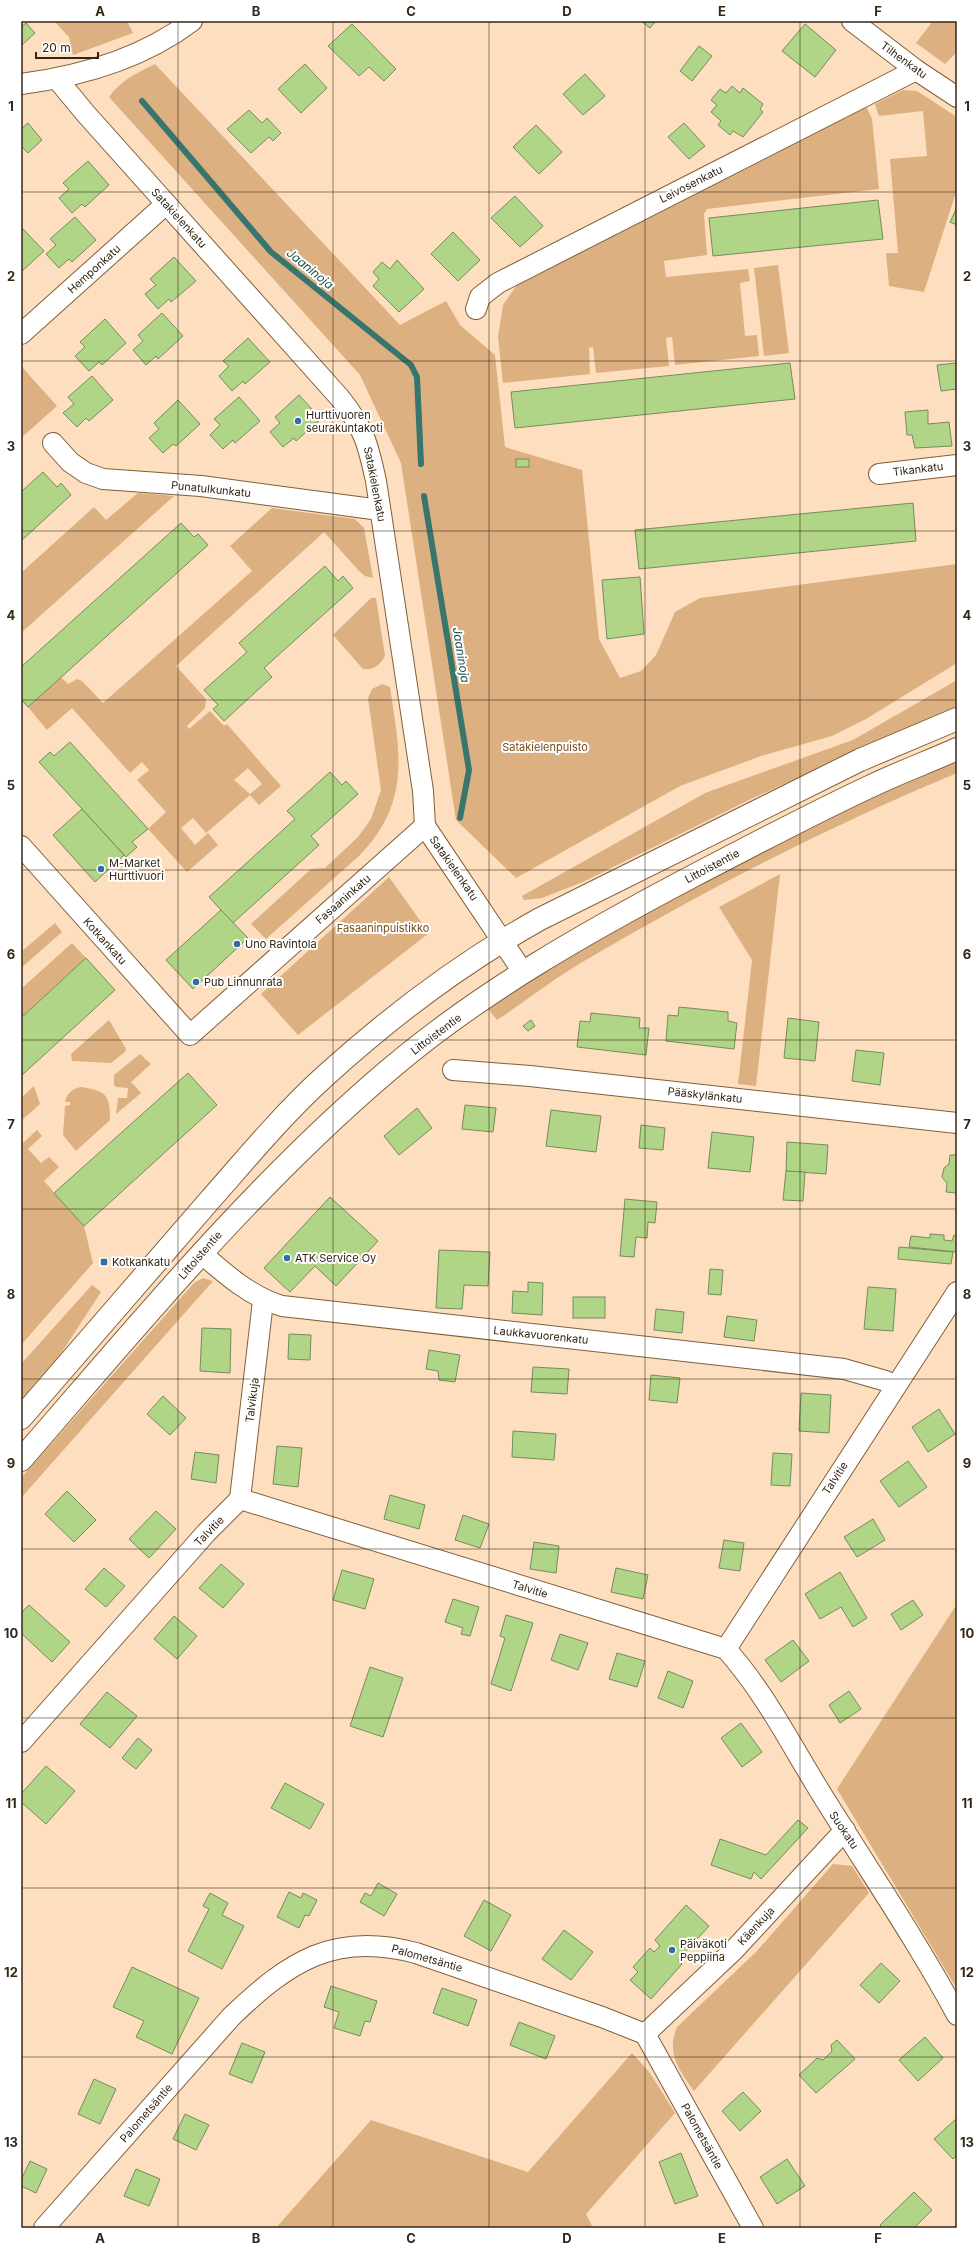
<svg xmlns="http://www.w3.org/2000/svg" width="978" height="2249" viewBox="0 0 978 2249" font-family="Inter,sans-serif">
  <style>
    .green { fill: #dcb080; fill-rule: evenodd }
    .lines { fill: none; stroke-linecap: round; stroke-linejoin: round }
    .stream { stroke: #38766d; stroke-width: 6 }
    .building { fill: #b1d586; stroke: #768b5e }
    .street-casing { stroke: #815f3a; stroke-width: 22 }
    .secondary-casing { stroke: #815f3a; stroke-width: 24 }
    .street { stroke: #fff; stroke-width: 20 }
    .secondary { stroke: #fff; stroke-width: 22 }
    .grid { fill: none; stroke: #342616; stroke-width: 1; stroke-opacity: 0.55 }
    .poi-dot { fill: #316ea6; stroke: #fff; stroke-width: 1.5 }
    .labels { text-anchor: middle; stroke-width: 4; stroke-linejoin: round; paint-order: stroke }
    .street-label { font-size: 11px; fill: #342616; stroke: #fff }
    .poi-label { font-size: 11px; fill: #342616; stroke: #fff; text-anchor: start }
    .park-label { font-size: 11px; fill: #764e1c; stroke: #fff }
    .water-label { font-size: 12px; font-style: italic; fill: #1f5450; stroke: #fff }
    .neatline { fill: none; stroke: #342616; stroke-width: 1.5 }
    .grid-label { font-size: 13px; text-anchor: middle; font-weight: bold; fill: #342616 }
  </style>
  <rect width="100%" height="100%" fill="#fddebe"/>
  <g class="green">
    <path d="M54 21H127L133 33 73 55 69 37Z"/>
    <path d="M933 21H957V52L945 64 916 43Z"/>
    <path d="M155 64 400 325 446 301 460 325 495 355 505 447 582 470 599 639 620 678 641 671 656 655 675 612 700 598 957 564V663L866 719 832 736 761 756 680 786 516 878 456 820 401 463 360 375 109 97C121 80 137 73 155 64Z"/>
    <path d="M903 90 917 91 957 117V189L924 292 889 286 886 253H898L890 159 927 156 923 111 879 116 875 104Z"/>
    <path d="M866 106 872 119 879 189 707 209 704 214 707 255 664 261 666 277 748 269 750 281 740 283 745 336 757 335 759 356 675 365 672 337 666 338 669 366 596 373 593 347 589 348 590 374 503 383 498 337 503 305 519 282Z"/>
    <path d="M778 265 789 353 764 356 754 268Z"/>
    <path d="M21 366 57 406 21 438Z"/>
    <path d="M138 493 174 496 21 633V573L94 507 106 520Z"/>
    <path d="M272 508 355 519 364 528 373 578 365 576 360 572 324 532 176 666 206 699 205 708 187 726 189 729 210 711 224 726 227 724 281 786 259 805 250 795 206 833 193 818 181 828 195 845 208 833 218 845 187 872 148 829 166 812 137 780 149 770 142 762 130 773 72 708 47 730 28 707 61 677 68 684 77 679 82 681 103 703 252 571 230 546ZM248 768 262 784 250 794 234 780Z"/>
    <path d="M371 598H376L385 656C380 665 374 670 363 669L333 635Z"/>
    <path d="M957 680V706L753 798 583 882 542 898 524 900 522 896 705 793 853 740Z"/>
    <path d="M382 684 390 687C400 753 411 802 360 855L266 939 251 924 311 869 325 868 358 837 371 819 381 790 368 698 372 689Z"/>
    <path d="M957 760V773C827 827 701 892 579 964 551 981 524 1002 497 1020L488 1009 574 952 748 859 874 796Z"/>
    <path d="M780 874 756 1086 738 1084 752 960 719 907Z"/>
    <path d="M389 877 429 933 298 1035 261 994Z"/>
    <path d="M55 923 62 932 21 968V952Z"/>
    <path d="M72 943 86 958 21 1018V989Z"/>
    <path d="M109 1020 126 1049 125 1052 111 1063 72 1061 71 1054Z"/>
    <path d="M140 1054 151 1064 131 1082 141 1093 116 1114 118 1098H127L128 1088 116 1087 114 1085V1075Z"/>
    <path d="M34 1086 40 1104 21 1121V1098Z"/>
    <path d="M81 1087C106 1091 110 1094 110 1120L76 1151 63 1135 65 1106 70 1105V1102H65C67 1093 72 1089 81 1087Z"/>
    <path d="M37 1130 42 1136 28 1149 41 1163 49 1157 59 1167 44 1181 84 1226 93 1263 21 1345V1140L23 1143Z"/>
    <path d="M203 1278 213 1281 21 1498V1478L194 1283Z"/>
    <path d="M92 1285 101 1292 58 1358 21 1402V1364Z"/>
    <path d="M957 1604V1989L837 1789Z"/>
    <path d="M833 1864 852 1866 869 1893 694 2091C679 2070 666 2054 677 2027L756 1952Z"/>
    <path d="M632 2053 650 2073 675 2113 586 2214 593 2228H276L371 2120 528 2172Z"/>
  </g>
  <g class="lines">
    <g class="stream">
      <path d="M142 101 271 252 411 365 417 377 421 464"/>
      <path d="M424 496 469 770 460 818"/>
    </g>
  </g>
  <g class="building">
    <path d="M641 21H656L650 28Z"/>
    <path d="M26 23 35 33 21 46V27Z"/>
    <path d="M352 24 396 69 384 81 369 67 359 76 328 46Z"/>
    <path d="M805 24 836 50 815 77 782 51Z"/>
    <path d="M699 46 712 56 692 81 680 71Z"/>
    <path d="M305 64 327 88 301 113 278 89Z"/>
    <path d="M585 74 605 96 583 115 563 94Z"/>
    <path d="M732 86 740 93 743 88 763 104 760 109 763 112 743 137 733 131 730 135 718 125 721 121 711 112 717 105 711 100 720 89 726 93Z"/>
    <path d="M249 110 262 123 267 118 281 133 273 141 269 137 251 153 227 129Z"/>
    <path d="M28 123 42 140 28 153 21 146V129Z"/>
    <path d="M684 123 705 146 689 159 668 137Z"/>
    <path d="M536 125 562 152 539 174 513 147Z"/>
    <path d="M88 161 109 185 85 207 82 204 72 213 59 198 69 189 63 183Z"/>
    <path d="M515 196 543 226 520 247 491 218Z"/>
    <path d="M878 200 883 239 713 256 709 218Z"/>
    <path d="M957 207V225L950 222Z"/>
    <path d="M75 217 96 240 72 262 69 259 59 268 46 254 56 245 50 239Z"/>
    <path d="M22 228 44 251 21 272V229Z"/>
    <path d="M453 232 480 260 458 281 431 254Z"/>
    <path d="M174 257 196 281 171 302 169 299 158 309 145 294 156 285 150 279Z"/>
    <path d="M397 260 424 289 399 312 373 286 379 279 373 272 382 262 390 269Z"/>
    <path d="M162 313 183 336 158 359 156 356 146 365 133 350 143 341 138 335Z"/>
    <path d="M105 319 126 343 102 365 99 362 89 371 75 356 85 347 80 342Z"/>
    <path d="M248 338 270 362 245 384 243 381 232 391 219 376 229 366 223 361Z"/>
    <path d="M790 363 795 399 515 428 511 392Z"/>
    <path d="M957 363V389L941 391 937 365Z"/>
    <path d="M92 376 113 400 89 421 86 418 77 427 63 413 74 404 68 397Z"/>
    <path d="M299 395 321 419 296 441 294 438 283 447 270 432 280 423 275 417Z"/>
    <path d="M239 397 260 421 235 443 233 440 223 449 210 435 220 425 214 419Z"/>
    <path d="M178 400 200 424 176 446 173 444 163 453 149 438 159 429 154 423Z"/>
    <path d="M928 410V424L949 422 952 446 915 448 912 435H907L905 412Z"/>
    <rect x="516" y="459" width="13" height="8"/>
    <path d="M43 472 57 487 61 483 71 495 21 541V492Z"/>
    <path d="M913 503 916 541 639 569 635 530Z"/>
    <path d="M181 523 194 537 198 534 208 545 28 707 21 699V667Z"/>
    <path d="M325 566 338 581 343 576 353 588 264 668 272 677 224 721 213 709 218 705 204 690 247 652 239 643Z"/>
    <path d="M640 577 644 634 607 639 602 580Z"/>
    <path d="M70 742 148 829 132 842 137 847 126 857 39 762 50 752 54 756Z"/>
    <path d="M330 772 342 785 346 781 358 794 311 836 319 845 233 923 209 897 295 819 287 811Z"/>
    <path d="M82 809 124 855 95 882 53 835Z"/>
    <path d="M221 910 248 938 193 989 166 960Z"/>
    <path d="M86 958 115 990 21 1076V1018Z"/>
    <path d="M679 1007 728 1012V1021L737 1023 734 1049 666 1041 668 1015 678 1016Z"/>
    <path d="M591 1013 640 1018 639 1028H649L646 1055 577 1047 580 1021 590 1022Z"/>
    <path d="M788 1018 819 1022 815 1061 784 1058Z"/>
    <path d="M531 1020 535 1026 528 1031 523 1026Z"/>
    <path d="M856 1050 884 1053 880 1085 852 1081Z"/>
    <path d="M188 1073 217 1105 84 1226 54 1193Z"/>
    <path d="M465 1105 496 1108 493 1132 462 1129Z"/>
    <path d="M417 1108 432 1128 399 1155 384 1136Z"/>
    <path d="M551 1110 601 1116 596 1152 546 1146Z"/>
    <path d="M641 1125 665 1128 663 1150 639 1148Z"/>
    <path d="M712 1132 754 1137 750 1172 708 1168Z"/>
    <path d="M787 1142 828 1145 826 1174 786 1171Z"/>
    <path d="M950 1155H957V1193L946 1192 947 1183 942 1177 944 1168 949 1164Z"/>
    <path d="M786 1171 805 1172 803 1201 783 1200Z"/>
    <path d="M330 1197 378 1241 336 1286 315 1266 290 1292 264 1268Z"/>
    <path d="M625 1199 657 1202 655 1223 648 1222 647 1238 636 1237 634 1257 620 1256Z"/>
    <path d="M930 1234 944 1235V1240L952 1241 954 1235 957 1236V1252L909 1247 911 1236 930 1238Z"/>
    <path d="M899 1247 953 1252 951 1264 898 1259Z"/>
    <path d="M439 1250 490 1252 488 1286 464 1285 462 1309 436 1308Z"/>
    <path d="M710 1269 723 1270 721 1295 708 1294Z"/>
    <path d="M528 1282 543 1283 542 1315 512 1313 513 1291 528 1292Z"/>
    <path d="M868 1287 896 1289 893 1331 864 1329Z"/>
    <rect x="573" y="1297" width="32" height="21"/>
    <path d="M656 1309 684 1312 682 1333 654 1330Z"/>
    <path d="M727 1316 757 1320 754 1341 724 1337Z"/>
    <path d="M202 1328 231 1329 230 1373 200 1371Z"/>
    <path d="M289 1334 311 1335 310 1360 288 1359Z"/>
    <path d="M429 1350 460 1355 455 1382 439 1380 438 1371 426 1369Z"/>
    <path d="M533 1367 569 1369 567 1394 531 1392Z"/>
    <path d="M651 1375 680 1378 677 1403 649 1400Z"/>
    <path d="M801 1393 831 1395 829 1433 799 1431Z"/>
    <path d="M163 1396 186 1418 170 1435 147 1414Z"/>
    <path d="M939 1409 955 1434 928 1452 912 1427Z"/>
    <path d="M513 1431 556 1434 554 1460 512 1457Z"/>
    <path d="M277 1446 302 1448 298 1487 273 1484Z"/>
    <path d="M195 1452 219 1455 216 1483 191 1479Z"/>
    <path d="M773 1453 792 1454 790 1486 771 1485Z"/>
    <path d="M908 1461 927 1487 899 1507 880 1481Z"/>
    <path d="M67 1491 96 1520 74 1542 45 1514Z"/>
    <path d="M390 1495 425 1505 419 1529 384 1519Z"/>
    <path d="M156 1511 176 1529 149 1558 129 1539Z"/>
    <path d="M463 1515 489 1524 480 1548 455 1540Z"/>
    <path d="M873 1519 885 1540 857 1557 844 1537Z"/>
    <path d="M724 1540 744 1543 740 1571 719 1568Z"/>
    <path d="M534 1542 559 1546 556 1573 530 1569Z"/>
    <path d="M221 1564 244 1584 223 1608 199 1588Z"/>
    <path d="M104 1568 125 1586 106 1607 85 1589Z"/>
    <path d="M616 1568 648 1575 643 1599 611 1592Z"/>
    <path d="M342 1570 374 1579 365 1609 333 1600Z"/>
    <path d="M840 1572 867 1618 853 1627 841 1607 820 1619 805 1594Z"/>
    <path d="M453 1599 479 1607 470 1636 461 1634 463 1628 445 1622Z"/>
    <path d="M913 1600 923 1615 901 1630 891 1614Z"/>
    <path d="M29 1605 70 1642 52 1662 21 1633V1613Z"/>
    <path d="M506 1615 533 1623 511 1691 491 1684 505 1638 500 1636Z"/>
    <path d="M174 1616 197 1636 177 1659 154 1639Z"/>
    <path d="M560 1634 588 1643 578 1670 551 1660Z"/>
    <path d="M793 1640 809 1661 781 1682 765 1660Z"/>
    <path d="M617 1653 645 1661 637 1687 609 1679Z"/>
    <path d="M370 1667 403 1678 383 1737 350 1726Z"/>
    <path d="M668 1671 693 1681 683 1708 658 1698Z"/>
    <path d="M849 1691 861 1709 840 1723 829 1705Z"/>
    <path d="M107 1692 137 1716 110 1748 80 1724Z"/>
    <path d="M741 1723 762 1752 742 1767 721 1738Z"/>
    <path d="M138 1738 152 1750 136 1769 122 1758Z"/>
    <path d="M46 1766 75 1791 46 1824 21 1802V1794Z"/>
    <path d="M285 1783 324 1804 310 1829 271 1808Z"/>
    <path d="M798 1820 808 1828 761 1879 754 1872 751 1879 711 1865 720 1839 766 1855Z"/>
    <path d="M378 1883 397 1894 384 1916 360 1902 365 1893 371 1896Z"/>
    <path d="M289 1892 301 1898 303 1893 317 1900 309 1916 305 1915 299 1928 277 1917Z"/>
    <path d="M210 1893 228 1903 222 1915 244 1926 222 1969 188 1951 209 1909 203 1906Z"/>
    <path d="M484 1900 511 1915 491 1951 464 1936Z"/>
    <path d="M686 1905 709 1926 678 1960 682 1964 651 1999 630 1980 638 1972 633 1967 650 1948 654 1952 660 1946 655 1940Z"/>
    <path d="M564 1930 593 1952 571 1980 542 1959Z"/>
    <path d="M881 1963 900 1981 879 2003 860 1985Z"/>
    <path d="M132 1967 199 1998 172 2054 136 2037 144 2021 113 2007Z"/>
    <path d="M331 1986 377 2001 370 2022 365 2021 360 2036 334 2028 339 2012 324 2007Z"/>
    <path d="M442 1988 477 2000 468 2026 433 2013Z"/>
    <path d="M519 2022 555 2036 546 2059 510 2045Z"/>
    <path d="M925 2037 943 2058 918 2081 899 2060Z"/>
    <path d="M837 2040 855 2059 816 2093 799 2075 817 2058 823 2060 832 2051 831 2045Z"/>
    <path d="M242 2043 265 2052 252 2083 229 2074Z"/>
    <path d="M94 2079 116 2089 100 2124 78 2114Z"/>
    <path d="M743 2092 761 2111 740 2131 722 2111Z"/>
    <path d="M185 2114 209 2125 196 2150 173 2139Z"/>
    <path d="M957 2118V2155L953 2159 934 2139Z"/>
    <path d="M681 2153 698 2196 675 2204 659 2162Z"/>
    <path d="M787 2159 805 2186 777 2204 760 2177Z"/>
    <path d="M30 2161 47 2169 36 2193 21 2186V2180Z"/>
    <path d="M136 2169 160 2179 149 2206 124 2196Z"/>
    <path d="M914 2192 932 2210 914 2228H882L880 2225Z"/>
  </g>
  <g class="lines">
    <defs>
      <g id="street">
        <path d="M852 21 916 70 957 97"/>
        <path d="M57 79 86 114 340 398C364 428 368 444 376 481L423 791 425 826 523 972"/>
        <path d="M21 84C82 76 142 59 192 21"/>
        <path d="M476 309 480 297 498 283 916 70"/>
        <path d="M21 334 166 204"/>
        <path d="M53 443 70 462 86 473 103 479 201 486 380 510"/>
        <path d="M879 474 957 465"/>
        <path d="M21 846 190 1035 425 826"/>
        <path d="M453 1070 530 1076 957 1123"/>
        <path d="M201 1253C225 1274 251 1297 282 1306L844 1369 886 1381 894 1387"/>
        <path d="M240 1499 263 1301"/>
        <path d="M726 1649C768 1696 795 1753 829 1806 872 1875 918 1943 957 2015"/>
        <path d="M726 1649 957 1292"/>
        <path d="M21 1742 206 1533 240 1499 726 1649"/>
        <path d="M645 2034 734 1950 845 1830"/>
        <path d="M44 2228 231 2017C289 1961 335 1931 416 1953L602 2017 645 2034 753 2228"/>
      </g>
      <g id="secondary">
        <path d="M21 1418C84 1346 146 1273 209 1201 247 1158 283 1114 325 1076 391 1016 463 962 540 919L860 760 957 719"/>
        <path d="M21 1460C139 1324 253 1185 390 1069 482 991 587 932 693 876 751 846 809 815 869 787 898 773 928 762 957 749"/>
      </g>
    </defs>
    <use href="#street" class="street-casing"/>
    <use href="#secondary" class="secondary-casing"/>
    <use href="#street" class="street"/>
    <use href="#secondary" class="secondary"/>
  </g>
  <path class="grid" d="M178 21V2228M333 21V2228M489 21V2228M645 21V2228M800 21V2228M21 192H957M21 361H957M21 531H957M21 700H957M21 870H957M21 1040H957M21 1209H957M21 1379H957M21 1549H957M21 1718H957M21 1888H957M21 2057H957"/>
  <g class="poi-dot">
    <circle cx="298" cy="421" r="4"/>
    <circle cx="101" cy="869" r="4"/>
    <circle cx="237" cy="944" r="4"/>
    <circle cx="196" cy="982" r="4"/>
    <circle cx="287" cy="1258" r="4"/>
    <rect x="100" y="1258" width="8" height="8" rx="2"/>
    <circle cx="672" cy="1950" r="4"/>
  </g>
  <g class="labels">
    <g class="street-label">
      <text transform="translate(904 60) rotate(36)" y="4">Tilhenkatu</text>
      <text transform="translate(691 184) rotate(-27)" y="4">Leivosenkatu</text>
      <text transform="translate(179 218) rotate(48)" y="4">Satakielenkatu</text>
      <text transform="translate(94 269) rotate(-42)" y="4">Hemponkatu</text>
      <text transform="translate(918 469) rotate(-7)" y="4">Tikankatu</text>
      <text transform="translate(375 484) rotate(79)" y="4">Satakielenkatu</text>
      <text transform="translate(211 489) rotate(6)" y="4">Punatulkunkatu</text>
      <text transform="translate(712 866) rotate(-28)" y="4">Littoistentie</text>
      <text transform="translate(454 868) rotate(55)" y="4">Satakielenkatu</text>
      <text transform="translate(343 899) rotate(-41)" y="4">Fasaaninkatu</text>
      <text transform="translate(105 941) rotate(48)" y="4">Kotkankatu</text>
      <text transform="translate(436 1034) rotate(-37)" y="4">Littoistentie</text>
      <text transform="translate(705 1095) rotate(6)" y="4">Pääskylänkatu</text>
      <text transform="translate(200 1255) rotate(-49)" y="4">Littoistentie</text>
      <text transform="translate(541 1335) rotate(6)" y="4">Laukkavuorenkatu</text>
      <text transform="translate(252 1400) rotate(-83)" y="4">Talvikuja</text>
      <text transform="translate(835 1478) rotate(-57)" y="4">Talvitie</text>
      <text transform="translate(209 1531) rotate(-46)" y="4">Talvitie</text>
      <text transform="translate(530 1589) rotate(17)" y="4">Talvitie</text>
      <text transform="translate(844 1830) rotate(56)" y="4">Suokatu</text>
      <text transform="translate(756 1926) rotate(-47)" y="4">Käenkuja</text>
      <text transform="translate(427 1958) rotate(16)" y="4">Palometsäntie</text>
      <text transform="translate(146 2113) rotate(-49)" y="4">Palometsäntie</text>
      <text transform="translate(702 2136) rotate(61)" y="4">Palometsäntie</text>
    </g>
    <g class="poi-label">
      <text x="306" y="419">Hurttivuoren<tspan x="306" dy="13">seurakuntakoti</tspan></text>
      <text x="109" y="867">M-Market<tspan x="109" dy="13">Hurttivuori</tspan></text>
      <text x="245" y="948">Uno Ravintola</text>
      <text x="204" y="986">Pub Linnunrata</text>
      <text x="295" y="1262">ATK Service Oy</text>
      <text x="112" y="1266">Kotkankatu</text>
      <text x="680" y="1948">Päiväkoti<tspan x="680" dy="13">Peppiina</tspan></text>
    </g>
    <g class="park-label">
      <text x="545" y="751">Satakielenpuisto</text>
      <text x="383" y="932">Fasaaninpuistikko</text>
    </g>
    <g class="water-label">
      <text transform="translate(310 269) rotate(39)" y="4">Jaaninoja</text>
      <text transform="translate(461 655) rotate(81)" y="4">Jaaninoja</text>
    </g>
  </g>
  <rect width="978" height="2249" fill="none" stroke="#ffffff" stroke-width="44"/>
  <path d="M36 52v6h62v-6" fill="none" stroke="#342616" stroke-width="2"/>
  <text x="42" y="52" font-size="12" fill="#342616" stroke="#ffffff" stroke-width="3" paint-order="stroke">20 m</text>
  <rect x="22" y="22" width="934" height="2205" class="neatline"/>
  <g class="grid-label">
    <text x="100" y="16">A</text>
    <text x="256" y="16">B</text>
    <text x="411" y="16">C</text>
    <text x="567" y="16">D</text>
    <text x="722" y="16">E</text>
    <text x="878" y="16">F</text>
    <text x="11" y="111">1</text>
    <text x="967" y="111">1</text>
    <text x="11" y="281">2</text>
    <text x="967" y="281">2</text>
    <text x="11" y="451">3</text>
    <text x="967" y="451">3</text>
    <text x="11" y="620">4</text>
    <text x="967" y="620">4</text>
    <text x="11" y="790">5</text>
    <text x="967" y="790">5</text>
    <text x="11" y="959">6</text>
    <text x="967" y="959">6</text>
    <text x="11" y="1129">7</text>
    <text x="967" y="1129">7</text>
    <text x="11" y="1299">8</text>
    <text x="967" y="1299">8</text>
    <text x="11" y="1468">9</text>
    <text x="967" y="1468">9</text>
    <text x="11" y="1638">10</text>
    <text x="967" y="1638">10</text>
    <text x="11" y="1808">11</text>
    <text x="967" y="1808">11</text>
    <text x="11" y="1977">12</text>
    <text x="967" y="1977">12</text>
    <text x="11" y="2147">13</text>
    <text x="967" y="2147">13</text>
    <text x="100" y="2243">A</text>
    <text x="256" y="2243">B</text>
    <text x="411" y="2243">C</text>
    <text x="567" y="2243">D</text>
    <text x="722" y="2243">E</text>
    <text x="878" y="2243">F</text>
  </g>
</svg>
